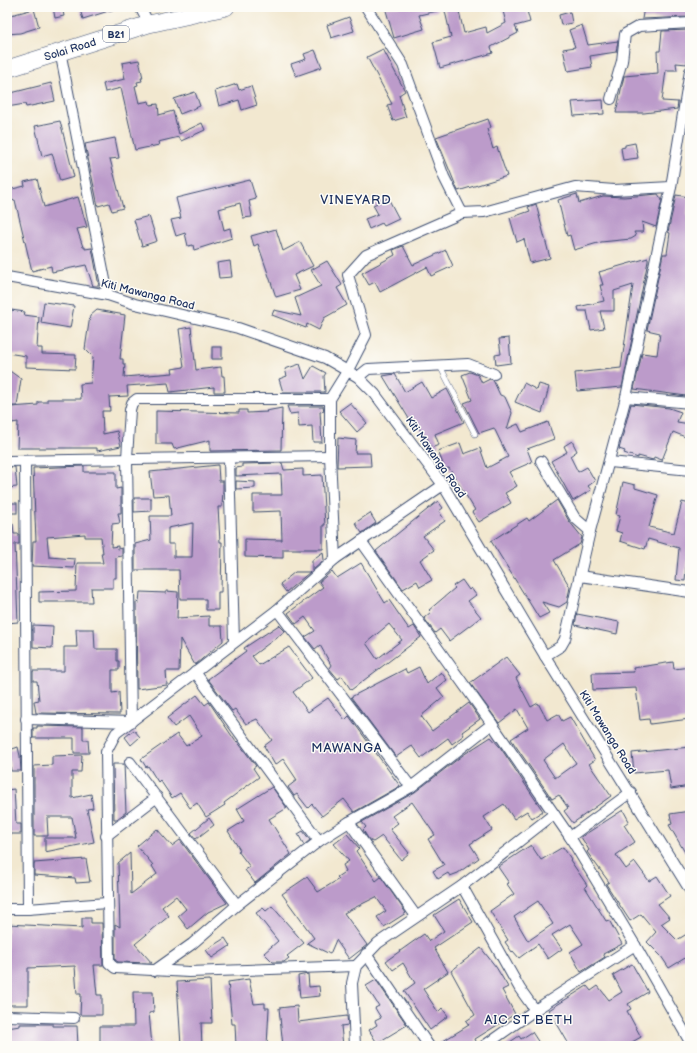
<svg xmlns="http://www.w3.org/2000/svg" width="697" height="1053" viewBox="0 0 697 1053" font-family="'Balsamiq Sans',sans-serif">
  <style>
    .building { fill: #bc9bca; fill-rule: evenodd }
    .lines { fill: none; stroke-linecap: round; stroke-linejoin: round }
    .service-casing { stroke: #3b4b6f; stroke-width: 6 }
    .minor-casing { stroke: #3b4b6f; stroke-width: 12 }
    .trunk-casing { stroke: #3b4b6f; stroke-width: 18 }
    .service { stroke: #fff; stroke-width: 5 }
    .minor { stroke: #fff; stroke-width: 10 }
    .trunk { stroke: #fff; stroke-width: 17 }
    .labels { text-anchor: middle; stroke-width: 3; stroke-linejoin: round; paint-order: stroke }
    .shield { fill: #fdfcf7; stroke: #5f6c8c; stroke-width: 1 }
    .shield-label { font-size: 10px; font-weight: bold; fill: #1b2f5e }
    .street-label { font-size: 11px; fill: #1b2f5e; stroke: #fdfcf7 }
    .quarter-label { font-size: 13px; letter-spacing: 1px; fill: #1b2f5e; stroke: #fdfcf7 }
  </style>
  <rect width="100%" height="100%" fill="#fdfcf7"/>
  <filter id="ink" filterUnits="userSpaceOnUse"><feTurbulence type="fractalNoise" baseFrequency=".025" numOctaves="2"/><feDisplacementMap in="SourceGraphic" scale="8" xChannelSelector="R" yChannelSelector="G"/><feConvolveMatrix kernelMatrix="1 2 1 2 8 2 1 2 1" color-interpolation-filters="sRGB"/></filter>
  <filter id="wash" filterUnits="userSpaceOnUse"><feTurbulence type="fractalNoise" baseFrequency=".012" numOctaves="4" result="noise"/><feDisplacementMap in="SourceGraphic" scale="16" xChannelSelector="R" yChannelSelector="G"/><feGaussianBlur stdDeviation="0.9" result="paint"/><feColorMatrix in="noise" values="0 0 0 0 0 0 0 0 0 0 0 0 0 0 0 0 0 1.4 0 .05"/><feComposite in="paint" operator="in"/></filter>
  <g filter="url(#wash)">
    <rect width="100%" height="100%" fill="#f2e8d0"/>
    <g id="blocks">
      <g class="building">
        <path d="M53 7H62L64 16 55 18Z"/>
        <path d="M79 7H115V9L83 19Z"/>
        <path d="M385 7H437V11L419 15 424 29 394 38Z"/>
        <path d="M444 7H458L464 33 486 27 487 33 506 23 502 7H526L530 22 515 26 518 33 491 47 493 53 440 68 433 42 451 37Z"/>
        <path d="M644 7H690V17L642 19Z"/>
        <path d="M34 9 39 27 20 33 7 34V16Z"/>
        <path d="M570 12 572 23 561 25 559 15Z"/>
        <path d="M349 17 354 31 331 38 327 25Z"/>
        <path d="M582 25 588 45 618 41 616 52 590 56 592 67 568 71 563 49 575 47 569 30Z"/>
        <path d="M690 30 687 64 676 63 677 70H666L662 101 678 102 677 109 644 113H616L624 76 658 73 657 51H660L662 31Z"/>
        <path d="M383 49 405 91 399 95 406 117 393 121 387 105 392 104 367 57Z"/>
        <path d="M315 50 322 67 296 76 291 64 306 59 304 54Z"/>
        <path d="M139 60 143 78H141L142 81 137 82 138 85 135 86 139 103 149 101 150 105 158 104 159 115 173 111 179 134 202 123 205 130 181 141 179 137 158 142 159 145 135 150 121 88 105 92 103 84 125 79 122 63Z"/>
        <path d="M51 83 55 101 26 107 25 104 7 107V94Z"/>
        <path d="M237 84 239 90 251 86 257 105 242 110 239 100 219 106 215 91Z"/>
        <path d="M195 92 200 106 180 114 174 99Z"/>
        <path d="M603 100 604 114 574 116 572 102Z"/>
        <path d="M488 119 491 127 487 129 493 149 497 147 507 176 458 191 436 137Z"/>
        <path d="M60 121 74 177 60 181 52 153 42 156 35 126Z"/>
        <path d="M115 138 119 158 110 159 123 208 112 211 109 203 98 206 85 144Z"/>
        <path d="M635 143 638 158 623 160 621 148 625 147V145Z"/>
        <path d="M37 179 44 207 78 197 87 227 77 229 83 247H85V249L92 248 99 286H93L86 265 52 272 51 266 32 271 15 200 11 201 8 190 25 186 24 182Z"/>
        <path d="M250 180 256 199 249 201 252 217 243 218 240 203 219 209 224 230 230 228 232 238 194 250 193 245 188 246 185 233 176 236 171 220 181 218 176 198Z"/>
        <path d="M577 194 579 203 603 196 624 197 658 194 662 200 656 227 642 222 643 232H634L636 236 631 239 601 242 574 250 570 235 567 236 558 200Z"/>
        <path d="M676 195 689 197 687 217 690 218V392L687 391 686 396 634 389 642 353 657 355 660 333 647 330 663 254H667L670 233 668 232Z"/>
        <path d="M388 198 399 219 384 226 382 223 369 229 365 219 378 214 373 205Z"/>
        <path d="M536 204 550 258 530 263 524 239 517 242 510 218 530 211 528 207Z"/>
        <path d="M149 216 157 241 142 246 134 220Z"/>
        <path d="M276 229 283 251 300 242 313 266 294 275 300 290 276 297 258 244 254 246 251 236Z"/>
        <path d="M403 246 413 265 446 250 453 266 431 276 427 267 380 292 375 282 369 285 362 273 395 255 393 250Z"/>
        <path d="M648 258V261L622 387 577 391 575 373 621 368 633 285 614 291V311H600L604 328 591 330 587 311H579L578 307 604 301 600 285H603L599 272Z"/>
        <path d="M230 261 232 277 219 278 217 263Z"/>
        <path d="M327 261 342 285 337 288 347 305 324 318 319 330 307 324 306 328 272 315 274 310 301 316 295 298 321 286 311 270Z"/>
        <path d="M44 302 74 306 70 328 41 323Z"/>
        <path d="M11 310 25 312 24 315 39 317 37 348H42V354L76 355 75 369 26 367V356L7 353V312L11 313Z"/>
        <path d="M97 310 125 315 120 359H123V364H125L124 377 173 373 172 369 184 367 179 329 191 327 196 370 221 367 222 376H224L225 392H214V387L170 392 168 383 127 386 128 396 109 397 110 411H102L103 434 117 431 121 446 97 451V448H17L18 422 12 423 11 407 38 405V402H47V399H81L80 384 91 383 93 357 85 349 90 316Z"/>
        <path d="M509 338 511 363 496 365 495 355 501 354 499 339Z"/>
        <rect x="212" y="347" width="10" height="12"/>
        <path d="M300 364 305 379 313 366 326 373 324 376 325 392H283L279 379 287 376 285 369Z"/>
        <path d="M7 369 21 379 17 406H7Z"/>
        <path d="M470 372 478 375 482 383 490 379 493 380 500 395 505 397 512 413 507 429 518 424 522 432 548 422 554 439 527 449 532 462 509 472 517 486 505 493 511 503 479 522 472 512 475 510 449 468 445 469 438 451 460 443 464 454 480 448 487 468 508 457 494 428 479 433 464 403 472 400 462 375Z"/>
        <path d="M395 374 405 392 422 382 431 398 447 389 464 422 435 434 439 445 431 448 426 435 424 437 415 420 411 422 383 376Z"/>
        <path d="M524 383 537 390 539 384 549 387 542 413 515 402Z"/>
        <path d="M350 403 367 423 357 432 339 411Z"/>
        <path d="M631 404 669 408 681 412 677 422 690 424V439L673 432 662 460 654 457 653 460 638 456V458L624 453 625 451 619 449Z"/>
        <path d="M287 406H323L324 411 320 412 322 442H313L312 426 299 427 298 413 290 414Z"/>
        <path d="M282 408 281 450 210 451V440L174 449 172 444H156V411L239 413V410H247V413L267 412 266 411Z"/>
        <path d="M338 438 356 440 355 453H370L371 466 337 467Z"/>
        <path d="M572 441 577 451 570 456 578 472 587 467 595 481 588 486 591 490 573 501 551 461 567 452 564 446Z"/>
        <path d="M282 463 284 470 303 469V476L322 475 325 525H323V549H283V558L245 557V539L282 540 281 511 253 512V495H282L281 474 236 476V468L242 467V464Z"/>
        <path d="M218 465 219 481H223V490L222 507H218L220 542H222L221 592H218V610H206V599H180L179 570H135V544L151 540 150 516H171L169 495 153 496 150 472ZM193 523 192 557H174V544H168V528Z"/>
        <path d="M84 466V472H116V489L121 488V513H118L120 523 112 524 111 547 118 546V549L122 548V556L116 557V578H113V588H91L92 602H39V592L76 591 77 563H103L101 553H103L101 537H85V534L47 537 49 557 75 559 74 568 32 566 33 541H36L33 468Z"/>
        <path d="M7 467H15L17 487 7 488Z"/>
        <path d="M236 481 255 482V488L236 489Z"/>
        <path d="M623 482 635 485V488L658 495 649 527 674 533 682 502 690 504 688 522H690V546H688L685 581 676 580 679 548 648 539 645 549 620 541 622 533 616 531 620 516 616 515Z"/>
        <path d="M134 498H151V511L134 512Z"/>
        <path d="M557 500 569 521 582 537 580 544 554 560 570 587 567 602 559 607 542 602 549 613 539 618 491 541 527 518 529 521Z"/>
        <path d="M438 501 443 508 439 511 445 521 423 536 434 550 420 560 432 580 420 587 417 581 403 589 376 551Z"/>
        <rect x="7" y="503" width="10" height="10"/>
        <path d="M370 513 376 523 362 533 355 523Z"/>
        <path d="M7 524H13L14 534H19V544H15L18 622 7 623Z"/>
        <path d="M323 552 324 560 312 571V560Z"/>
        <path d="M361 563 385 603 389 600 409 629 414 626 421 637 351 690 342 676 338 679 329 668 331 665 320 645 315 649 305 637 315 631 305 617 296 624 288 613 323 587 319 582 332 571 337 578ZM389 624 402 640 377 659 366 643Z"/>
        <path d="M295 572H310L286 592 280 584Z"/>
        <path d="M462 580 469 590 471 588 476 595 468 601 481 617 449 641 440 629 435 633 424 618 431 612 429 610 455 588 453 586Z"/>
        <path d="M166 591 178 592 177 618 209 616V626H222L223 641 195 665 180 639 179 671H166L167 685 137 689 136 602 139 603 140 592 166 593Z"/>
        <path d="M577 614 619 622 617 634 575 625Z"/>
        <path d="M33 625 53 626 52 648 33 647Z"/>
        <path d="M279 625 285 631 252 656 259 665 289 647 312 678 293 692 308 712 328 698 345 720 349 716 400 786 354 812 344 799 322 816 312 804 308 808 297 794 294 796 288 787 297 780 283 759 275 765 264 746 272 740 257 719 246 724 235 709 232 711 208 679 246 651 244 648Z"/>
        <path d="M76 629H94L95 649H117V661H119V670H112V693L119 692 120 714 36 713 34 701 39 700 37 681H33V671H64V647H77Z"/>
        <path d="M506 657 520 675 516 678 531 707 538 703 547 720 558 714 562 721 570 717 595 760 589 764 611 796 573 823 564 811 568 808 559 795 552 799 511 739 528 728 517 709 499 723 470 683ZM564 744 576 763 555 778 543 760Z"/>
        <path d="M673 662 674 669 690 667V719L650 724 649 719 640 720 636 688 593 690 592 673 634 672 633 668Z"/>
        <path d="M419 667 427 684 441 672 447 680 437 688 444 697 421 716 432 731 469 703 480 719 462 732 464 735 452 744 448 738 421 758 412 746 396 757 351 697 405 669 407 673Z"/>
        <path d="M197 695 205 705 209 702 236 742 237 741 256 766 253 768 259 777 224 803 225 805 206 817 197 803 190 808 180 793 172 798 160 780 158 782 148 766 146 767 141 759 177 734 186 746 202 736 189 716 174 727 167 718Z"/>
        <path d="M37 726 83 727V740H88L89 753H74V738H33V728H37Z"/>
        <path d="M134 730 140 737 131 745 125 737Z"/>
        <path d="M491 737 500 747 543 811 532 818 527 811 514 819 504 804 484 817 492 830 470 844 479 858 458 873 450 876 448 873 438 879 433 871 444 865 428 839 435 835 412 802 392 816 398 823 390 829 409 853 401 860 382 836 373 842 369 840 363 830 366 827 362 822 415 792 463 755Z"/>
        <path d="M18 747 20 756 21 771H11L7 751Z"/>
        <path d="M690 747V786L671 789 668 770 634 773 632 753Z"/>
        <path d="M82 755 81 772H72V798L91 794 93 808 87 809 94 842 45 852V838H76L72 817H47L48 836H34V766L52 765V756Z"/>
        <path d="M113 764H124L126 812 117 819H114Z"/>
        <path d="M272 787 287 808 269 819 291 854 255 883 245 870 250 867 238 851 240 850 228 831 244 821 237 809Z"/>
        <path d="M14 789 16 824H21V834H7V790Z"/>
        <path d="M623 810 629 821 624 825 635 842 616 855 626 869 635 862 649 881 657 876 670 896 658 904 670 918 661 924 677 940 690 932V955L669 968 661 956 647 942 656 932 641 914 630 921 606 884 609 882 587 852 589 850 581 837Z"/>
        <path d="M690 811V861L669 825 672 824 670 814Z"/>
        <path d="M209 818 214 825 196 839 191 833Z"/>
        <path d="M157 829 172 846 180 840 227 903 208 912 188 929 178 916 186 909 176 896 162 907 169 916 135 944 152 963 118 962 115 960V924L120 927 118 863 130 853 131 894 157 874 152 866 153 865 137 846Z"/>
        <path d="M303 831 310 840 304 845 298 834Z"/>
        <path d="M347 834 359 848 356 851 376 881 381 877 406 913 384 927 377 917 386 911 376 897 344 913 367 945 349 959 336 940 330 954 307 943 314 938 282 894 307 877 318 892 339 879 337 877 346 871 343 865 349 861 334 844Z"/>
        <path d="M531 845 541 860 563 847 571 859 570 860 587 885 585 887 606 921 609 920 622 944 603 954 605 957 581 972 570 952 583 944 570 924 552 935 562 949 548 959 538 944 519 958 513 951 512 952 505 942 508 940 490 911 514 894 507 884 509 883 498 867ZM538 901 553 924 528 941 514 917Z"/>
        <path d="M86 859 90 882 76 883 75 878 34 875V863Z"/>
        <path d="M459 899 473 922 434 948 448 972 423 989 438 1012 442 1008 448 1016 430 1030 404 991 415 983 403 963 393 970 386 961 424 934 429 941 444 931 434 915Z"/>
        <path d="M272 906 304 943 287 956 289 958 284 962H273L264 953 278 941 256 913 263 908 266 911Z"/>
        <path d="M82 918H91V923H102L103 965H94L97 995H102V1015H80L81 994H77L75 966 28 968V1005H7V924L82 928Z"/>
        <path d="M225 938 230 946 212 958 206 950Z"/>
        <path d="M481 948 496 967 508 987 502 990 515 1014 475 1039 478 1046H435L469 1025 466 1021 475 1015 451 971Z"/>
        <path d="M632 964 648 992 628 1004 631 1009 627 1011 641 1037 625 1046H570L549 1010 587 986 591 991 598 986 609 1000 622 992 613 975Z"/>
        <path d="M308 974 309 987 319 986 320 996 300 998 298 976Z"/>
        <path d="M249 979 254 1004 265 1003V1008H269L267 1046H236L235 1024H232L228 982Z"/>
        <path d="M210 980 212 1023H201L202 1046H181L177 982Z"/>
        <path d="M376 980 407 1025 377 1043 369 1030 377 1025 375 1021 381 1018 375 1008 379 1006 366 986Z"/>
        <path d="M133 992H153L154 1012 149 1013 152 1046H100V1026H134Z"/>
        <path d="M297 1006 298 1022 347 1016 348 1025 341 1026 343 1046H283L279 1008Z"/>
        <path d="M20 1024H53V1026H77L78 1046H20V1043L7 1045V1028L20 1026Z"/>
        <path d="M532 1032 541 1046H504L519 1036 521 1039Z"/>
      </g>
    </g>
  </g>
  <g filter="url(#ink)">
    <use href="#blocks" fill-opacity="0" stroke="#3b4b6f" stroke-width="1"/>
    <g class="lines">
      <defs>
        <path id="service" d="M440 366 475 434"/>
        <g id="minor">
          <path d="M140 7 149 24"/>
          <path d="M366 7 403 65 444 177 462 213 484 212 575 187 614 190 671 187"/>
          <path d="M60 51 108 295"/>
          <path d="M611 99 622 61 625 34 639 26 690 23"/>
          <path d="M7 277 108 295 135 304 238 328 325 358 358 377 375 394 443 485 545 656 690 890"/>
          <path d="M358 377 368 369 468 364 494 374"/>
          <path d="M626 397 690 403"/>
          <path d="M330 399 348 370 366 335 348 275 366 255 462 213"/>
          <path d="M229 459 234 642"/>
          <path d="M7 461 330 456"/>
          <path d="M25 461 28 909"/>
          <path d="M541 461 575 518 590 531"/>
          <path d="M610 462 690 470"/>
          <path d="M580 576 690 592"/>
          <path d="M277 610 411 787"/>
          <path d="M545 656 561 646 565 639 590 531 626 397 671 187 690 71"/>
          <path d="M195 672 319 841"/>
          <path d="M26 719 131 722 127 458 130 410 132 403 137 399H330V456L335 559"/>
          <path d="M492 724 570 837 635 945 690 1042"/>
          <path d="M130 762 237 905"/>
          <path d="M349 822 416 916"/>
          <path d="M106 836 157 797"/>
          <path d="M570 837 631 792"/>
          <path d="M462 886 520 989 535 1010"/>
          <path d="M7 909H28L107 903"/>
          <path d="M366 954 429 1046"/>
          <path d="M356 966 189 972 115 968 109 963 106 752 116 733 277 610 335 559 443 485"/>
          <path d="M154 971 192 944 237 905 319 841 349 822 411 787 492 724 361 541"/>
          <path d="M7 1016 74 1018"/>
          <path d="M355 1046 352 983 356 966 378 943 462 886 554 814"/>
          <path d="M484 1046 535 1010 635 945"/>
        </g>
        <path id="trunk" d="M7 69 149 24 226 7"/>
      </defs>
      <use href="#service" class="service-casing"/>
      <use href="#minor" class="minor-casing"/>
      <use href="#trunk" class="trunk-casing"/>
      <use href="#service" class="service"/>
      <use href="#minor" class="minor"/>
      <use href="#trunk" class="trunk"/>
    </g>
  </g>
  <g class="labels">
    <rect class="shield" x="103" y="26" width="26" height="16" rx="3"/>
    <g class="shield-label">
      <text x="116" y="38">B21</text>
    </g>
    <g class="street-label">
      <text transform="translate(70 49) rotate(-17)" y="4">Solai Road</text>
      <text transform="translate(148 294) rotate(14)" y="4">Kiti Mawanga Road</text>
      <text transform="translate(436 457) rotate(55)" y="4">Kiti Mawanga Road</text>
      <text transform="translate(608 732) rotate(58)" y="4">Kiti Mawanga Road</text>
    </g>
    <g class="quarter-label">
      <text x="356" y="204">VINEYARD</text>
      <text x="347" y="752">MAWANGA</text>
      <text x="529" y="1024">AIC ST BETH</text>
    </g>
  </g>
  <rect width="697" height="1053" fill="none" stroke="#fdfcf7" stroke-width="24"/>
</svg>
